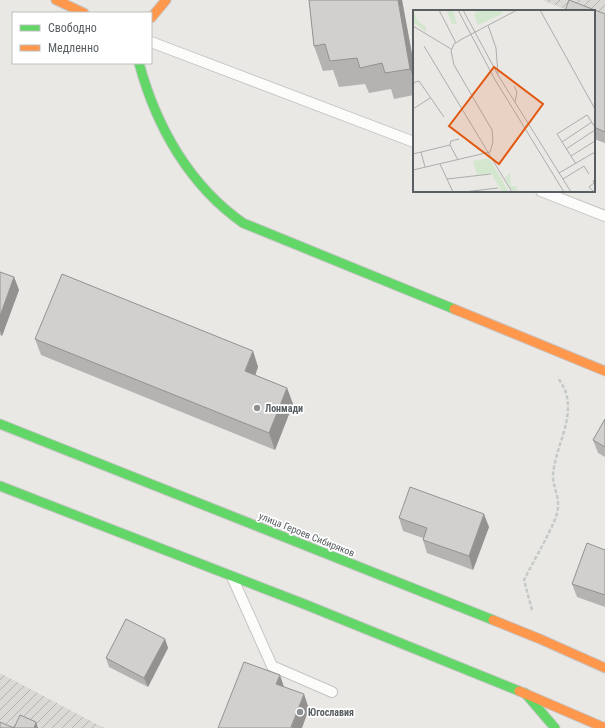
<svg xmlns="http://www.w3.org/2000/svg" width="605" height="728" viewBox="0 0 605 728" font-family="'Roboto Condensed',sans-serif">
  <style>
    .industrial { fill: url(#industrial-furrows) }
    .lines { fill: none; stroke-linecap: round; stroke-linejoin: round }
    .lane-casing { stroke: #c5c5c4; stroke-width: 12 }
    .fast-casing { stroke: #c6c6c6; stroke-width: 11 }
    .slow-casing { stroke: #c6c6c6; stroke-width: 11 }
    .path { stroke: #c5cac7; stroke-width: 2.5; stroke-dasharray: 4 2; stroke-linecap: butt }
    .lane { stroke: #fcfcfb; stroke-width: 10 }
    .fast { stroke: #63d668; stroke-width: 9 }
    .slow { stroke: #ff974d; stroke-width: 9 }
    .wall { fill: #b5b3b1 }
    .shaded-wall { fill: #939290 }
    .building { fill: #d2d0ce; stroke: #939290 }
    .poi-dot { fill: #8c8e90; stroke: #fff; stroke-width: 1.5 }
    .labels { text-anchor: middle; stroke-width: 3.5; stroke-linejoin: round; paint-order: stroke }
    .poi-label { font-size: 10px; font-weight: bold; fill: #595e62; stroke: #fff; text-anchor: start }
    .street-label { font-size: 10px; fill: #595e62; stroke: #fff }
    .inset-road { fill: none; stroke: #acadac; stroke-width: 1 }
    .view { fill: #e15910; fill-opacity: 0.15; stroke: #e15910; stroke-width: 2 }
    .inset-edge { fill: none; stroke: #595e62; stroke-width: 2 }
  </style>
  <defs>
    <pattern id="industrial-furrows" width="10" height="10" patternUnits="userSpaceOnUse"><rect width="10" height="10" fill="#dbd9d5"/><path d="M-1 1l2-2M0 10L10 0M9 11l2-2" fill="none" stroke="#b5b3b0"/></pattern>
  </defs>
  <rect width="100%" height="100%" fill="#eae8e4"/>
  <g class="industrial">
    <path d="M542 0H605V143L594 139V11H569Z"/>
    <path d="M0 673 104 728H0Z"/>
  </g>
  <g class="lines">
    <defs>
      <g id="lane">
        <path d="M151 42 414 142"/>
        <path d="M541 191 605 216"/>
        <path d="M233 579 272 666 332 692"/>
      </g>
      <g id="fast">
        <path d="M139 63C156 126 189 185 243 223L454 309"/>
        <path d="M0 424 493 620"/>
        <path d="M0 486 304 604 519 691"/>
        <path d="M525 693 555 728"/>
      </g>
      <g id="slow">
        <path d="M56 0 84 13"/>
        <path d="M151 18 166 0"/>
        <path d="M454 309 605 371"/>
        <path d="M493 620 540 639 605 668"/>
        <path d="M519 691 605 728"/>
      </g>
    </defs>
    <use href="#lane" class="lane-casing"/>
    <use href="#fast" class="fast-casing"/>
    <use href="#slow" class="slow-casing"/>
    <path class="path" d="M532 610 524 580C534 560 548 537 556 517 562 499 553 490 553 475 555 448 574 420 566 393 565 388 560 382 558 377"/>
    <use href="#lane" class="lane"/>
    <use href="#fast" class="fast"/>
    <use href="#slow" class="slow"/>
  </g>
  <g class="wall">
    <path d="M309 0H402L414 65V95L394 99 391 89 369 93 365 84 339 87 333 70 323 71 314 46Z"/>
    <path d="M594 11 605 14V143L594 139Z"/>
    <path d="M0 272 14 277 19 290 2 336 0 335Z"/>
    <path d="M35 339 253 351 258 367 255 375 287 388 293 404 275 450 41 355Z"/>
    <path d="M605 419V457L598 453 593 440Z"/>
    <path d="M399 518 489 527 473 570 427 553 423 540V538L403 531Z"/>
    <path d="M605 550V607L577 597 572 584Z"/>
    <path d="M165 639 168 648 148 687 109 667 106 658Z"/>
  </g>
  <g class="shaded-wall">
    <path d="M398 0H402L414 65V80L410 69Z"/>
    <path d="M14 277 19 290 2 336 0 330V316Z"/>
    <path d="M253 351 258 367 251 387 245 371Z"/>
    <path d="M287 388 293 404 275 450 269 433Z"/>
    <path d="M484 514 489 527 473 570 469 556Z"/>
    <path d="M165 639 168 648 148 687 144 678Z"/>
    <path d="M280 675 285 690 276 684Z"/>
    <path d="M304 694 309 709 302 728H291Z"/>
    <path d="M36 722 38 728H34Z"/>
  </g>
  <g class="building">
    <path d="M309 0H398L410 69 385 73 382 63 360 68 357 58 330 61 325 44 314 46Z"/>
    <path d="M569 0 605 14V132L594 127V11H565Z"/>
    <path d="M0 272 14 277 0 316Z"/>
    <path d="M62 274 253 351 245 371 287 388 269 433 35 339Z"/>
    <path d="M605 419V447L593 440Z"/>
    <path d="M410 487 484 514 469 556 423 540 427 528 399 518Z"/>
    <path d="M587 543 605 550V595L572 584Z"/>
    <path d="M126 619 165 639 144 678 106 658Z"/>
    <path d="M244 662 280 675 276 684 304 694 291 727 293 728H218Z"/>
    <path d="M20 715 36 722 34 728H0V722L14 728Z"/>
  </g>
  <g class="poi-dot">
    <circle cx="257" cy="408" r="4"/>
    <circle cx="300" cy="712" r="4"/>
  </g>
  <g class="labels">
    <g class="poi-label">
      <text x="265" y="412">Лонмади</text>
      <text x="308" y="716">Югославия</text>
    </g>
    <g class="street-label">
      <text transform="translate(307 534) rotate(22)" y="4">улица Героев Сибиряков</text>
    </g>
  </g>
  <g transform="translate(413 10)">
    <rect width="182" height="182" fill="#eae8e4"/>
    <path d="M76 148 96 182H89L78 163 64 165 60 151Z" fill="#d3e7ce"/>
    <path d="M0 0 5 11 13 17V22L0 12ZM33 0H40L44 14H39ZM64 0H90L89 4 65 15 61 5ZM97 163 98 176H103L105 182H100L92 168Z" fill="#d3e7ce"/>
    <path class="inset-road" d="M26 0 43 33M45 0 81 68 151 182M50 0 85 65 158 182M127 0 182 99M75 15 83 38 85 64M0 16 38 39M11 36 99 182M0 73 6 71 31 107M101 76 104 82 102 92M0 99 17 88M149 132 179 112M37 135 45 150M153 139 182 120M8 142 12 157M77 142 80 132 79 120 41 55 38 41 41 34 49 29 104 0M0 144 37 135 38 131 46 129M158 146 182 131M27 154 40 182M163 154 144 124 174 105 182 117M0 160 77 142M146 163 182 142M34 169 78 164M150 169 171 156 176 164M180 170 181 173 176 177 181 182M51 182 85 178"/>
    <path class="view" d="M81 57 130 94 86 154 36 116Z"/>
    <rect width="182" height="182" class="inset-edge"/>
  </g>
  <rect x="12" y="12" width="140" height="52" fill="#ffffff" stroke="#bdbfc0"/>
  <rect x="20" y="25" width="20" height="6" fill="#63d668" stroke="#bdbfc0"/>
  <text x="48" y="32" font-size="12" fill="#595e62">Свободно</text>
  <rect x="20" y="45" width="20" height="6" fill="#ff974d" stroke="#bdbfc0"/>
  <text x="48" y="52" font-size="12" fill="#595e62">Медленно</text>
</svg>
